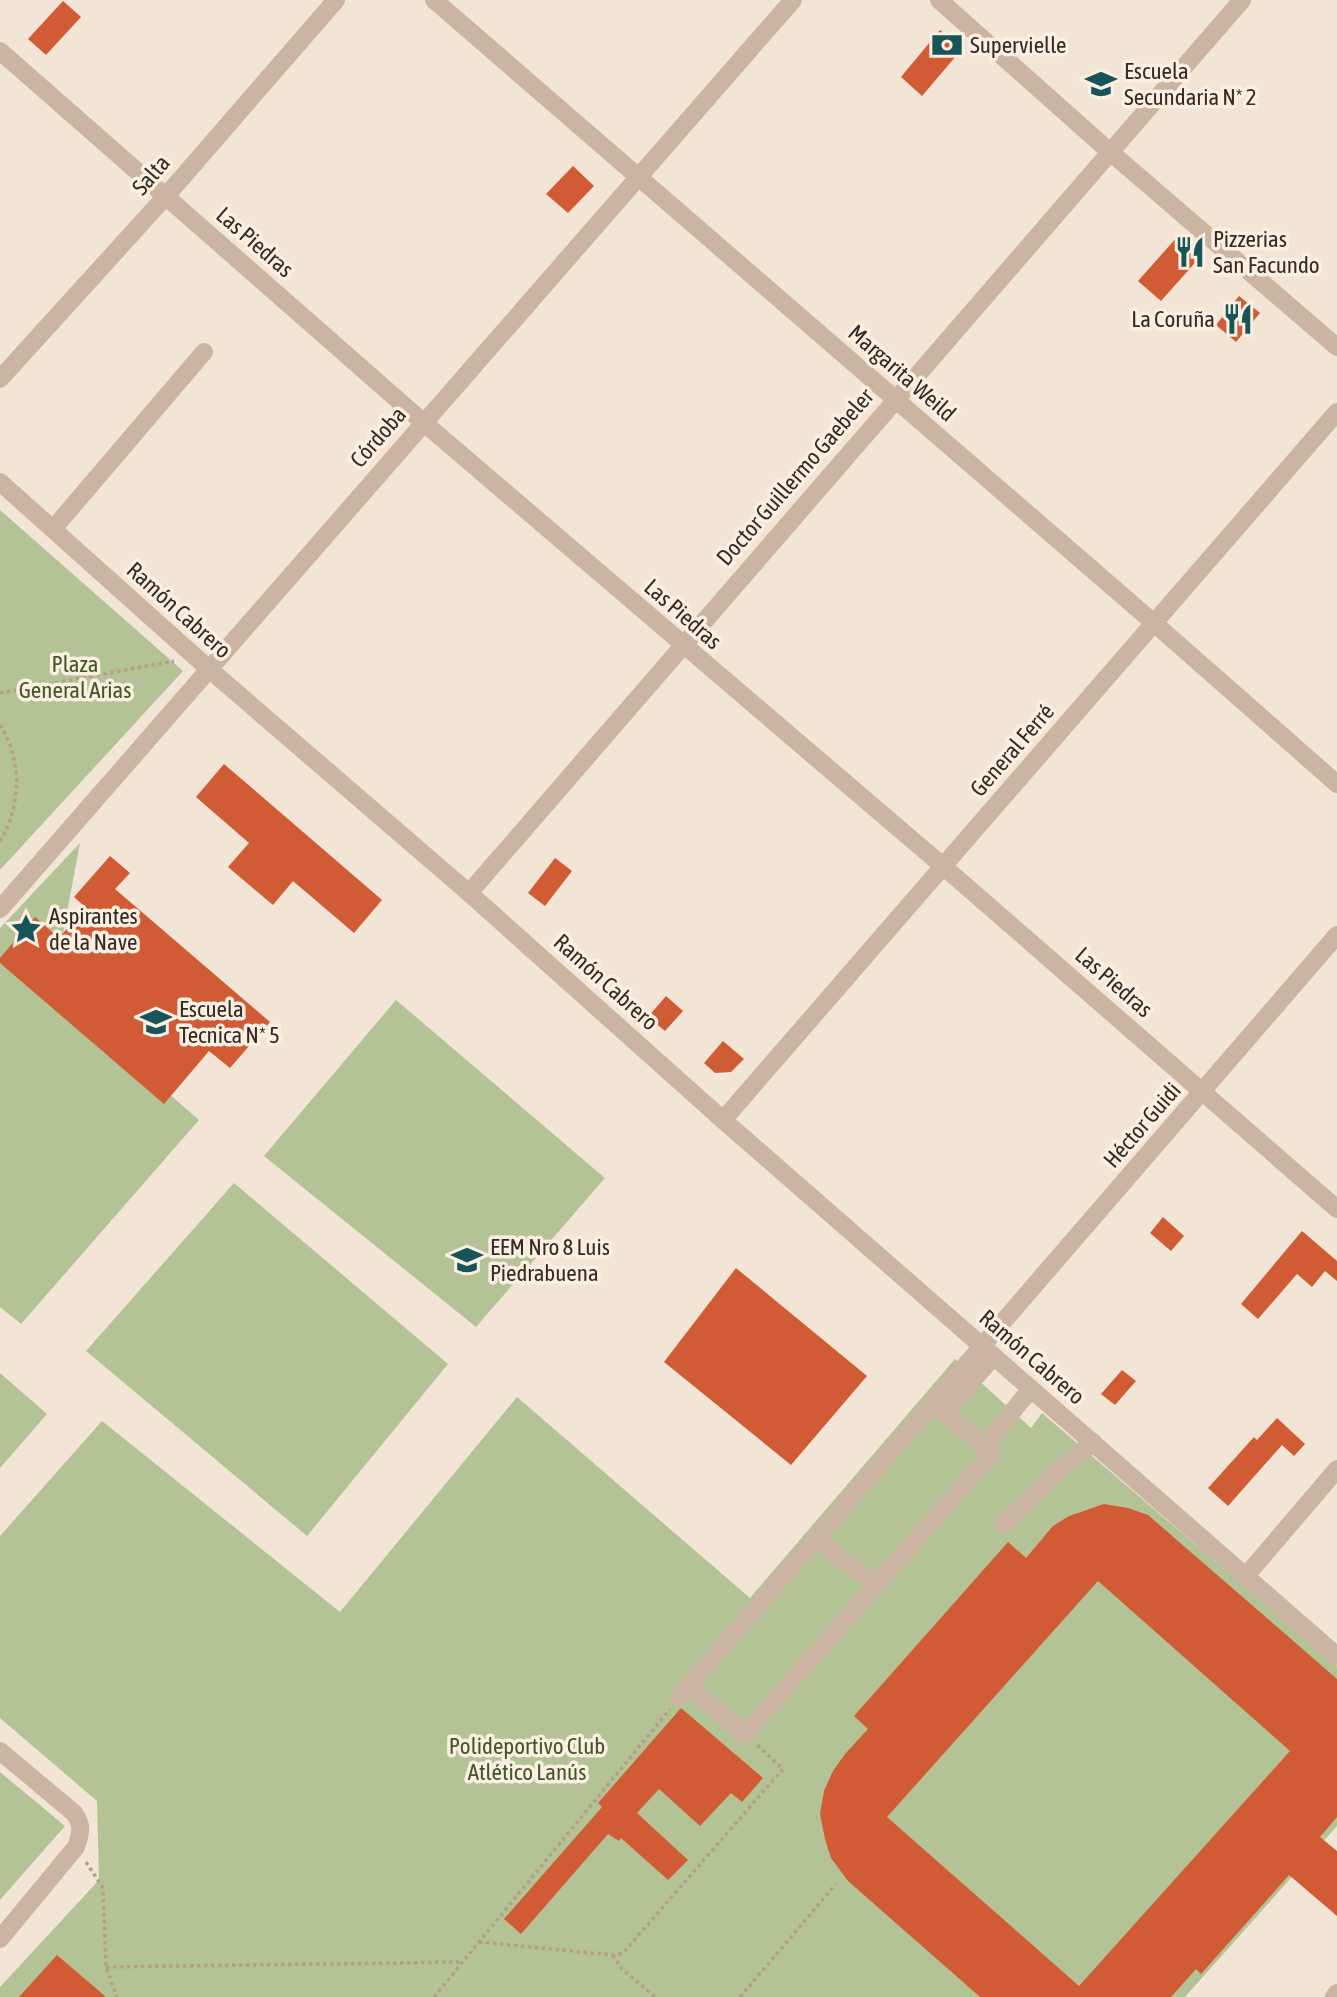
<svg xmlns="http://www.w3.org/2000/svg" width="1337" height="1997" viewBox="0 0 1337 1997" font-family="'Asap Condensed',sans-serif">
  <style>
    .green { fill: #b3c395 }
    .building { fill: #d15b35; fill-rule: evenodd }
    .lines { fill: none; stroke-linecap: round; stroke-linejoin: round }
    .path { stroke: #b79e8b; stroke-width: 3.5; stroke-dasharray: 3.5 3.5; stroke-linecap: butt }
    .minor { stroke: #cbb4a1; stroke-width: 18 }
    .labels { text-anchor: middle; stroke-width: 7; stroke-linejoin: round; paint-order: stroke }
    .poi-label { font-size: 23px; fill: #352a24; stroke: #faefe2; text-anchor: start }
    .street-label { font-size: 23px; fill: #352a24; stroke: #faefe2 }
    .park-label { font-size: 23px; fill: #445526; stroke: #faefe2 }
  </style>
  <rect width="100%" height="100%" fill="#f3e5d5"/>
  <g class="green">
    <path d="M0 510 183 671 0 870Z"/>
    <path d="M80 843 52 992 199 1120 21 1324 0 1307V928Z"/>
    <path d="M396 1000 605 1178 476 1327 264 1156Z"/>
    <path d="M234 1183 448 1364 307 1536 86 1351Z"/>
    <path d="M955 1359 1031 1428 1042 1413 1337 1666V1826L1185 1997H0V1987L99 1880 97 1801 0 1718V1536L102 1421 340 1612 517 1397 750 1598Z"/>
    <path d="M0 1373 47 1414 0 1468Z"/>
    <path d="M0 1772 65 1826 0 1900Z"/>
  </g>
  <g class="building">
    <path d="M63 1 81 17 46 55 28 39Z"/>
    <path d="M940 30 962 49 922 96 901 77Z"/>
    <path d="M573 166 594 186 568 213 546 194Z"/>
    <path d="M1178 236 1201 256 1161 301 1138 281Z"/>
    <path d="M1239 296 1260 313 1236 342 1216 325Z"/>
    <path d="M224 764 382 900 354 933 293 881 273 905 228 867 249 843 196 797Z"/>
    <path d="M110 856 130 873 115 889 270 1022 230 1068 209 1051 164 1104 0 963V958L35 917 59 938 85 907 74 897Z"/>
    <path d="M555 858 572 871 545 906 528 893Z"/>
    <path d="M666 996 683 1011 665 1031 648 1017Z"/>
    <path d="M723 1041 744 1059 731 1072 715 1073 704 1063Z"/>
    <path d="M1163 1217 1184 1236 1171 1251 1150 1233Z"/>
    <path d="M1302 1231 1337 1261V1281L1325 1271 1312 1287 1297 1274 1258 1319 1241 1304Z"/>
    <path d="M736 1268 867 1376 791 1465 664 1362Z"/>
    <path d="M1122 1370 1136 1381 1115 1405 1101 1394Z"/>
    <path d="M1277 1418 1305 1444 1294 1456 1282 1445 1228 1506 1208 1488 1254 1437 1257 1440Z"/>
    <path d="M1104 1504 1128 1508 1148 1515 1337 1679V1817L1320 1837 1337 1851V1916L1289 1875 1201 1974 1196 1969 1171 1997H980L848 1881 831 1858 825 1839 820 1814 824 1791 833 1771 845 1754 868 1729 854 1716 1008 1542 1026 1558 1053 1526 1069 1516ZM1098 1581 1290 1751 1079 1986 887 1817Z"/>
    <path d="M681 1708 763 1778 742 1802 731 1793 700 1826 659 1789 637 1813 688 1860 668 1880 621 1838 619 1841 608 1834 521 1934 504 1919 602 1807 598 1803Z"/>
    <path d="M57 1955 106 1997H19Z"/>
  </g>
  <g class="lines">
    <g class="path">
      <path d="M0 693 174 661"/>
      <path d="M0 725C23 761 21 806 0 842"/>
      <path d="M86 1862 103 1888 106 1967 117 1997"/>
      <path d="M479 1942 613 1955 623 1953 783 1769 756 1744"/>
      <path d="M613 1955 621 1968 655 1997"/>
      <path d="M106 1967 461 1962"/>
      <path d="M434 1997 670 1709"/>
      <path d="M740 1997 836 1884"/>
    </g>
    <g class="minor">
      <path d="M434 0 1154 623 1337 784"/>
      <path d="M939 0 1109 151 1337 347"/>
      <path d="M0 51 423 422 944 867 1337 1209"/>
      <path d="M0 379 166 196 336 0"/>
      <path d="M0 482 209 669 469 893 723 1120 1337 1656"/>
      <path d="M53 529 204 352"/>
      <path d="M469 893 1242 0"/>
      <path d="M0 909 793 0"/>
      <path d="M723 1120 1337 412"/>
      <path d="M935 1405 984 1446"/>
      <path d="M944 1413 994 1356"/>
      <path d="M1004 1524 1064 1466 1093 1442"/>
      <path d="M817 1537 841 1559 877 1584"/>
      <path d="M1245 1577 1337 1469"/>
      <path d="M688 1686 745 1734 992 1453 984 1446 1031 1389"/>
      <path d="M679 1697 1337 935"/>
      <path d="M0 1751 74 1813C83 1825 81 1833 76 1847L0 1939"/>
      <path d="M1334 1997 1337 1993"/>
    </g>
  </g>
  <defs>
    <symbol id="bank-bare" viewBox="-9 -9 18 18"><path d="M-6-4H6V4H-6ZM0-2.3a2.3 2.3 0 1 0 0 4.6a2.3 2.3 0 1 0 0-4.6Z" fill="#175559" stroke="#faefe2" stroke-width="2.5" paint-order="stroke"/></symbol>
    <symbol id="school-bare" viewBox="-9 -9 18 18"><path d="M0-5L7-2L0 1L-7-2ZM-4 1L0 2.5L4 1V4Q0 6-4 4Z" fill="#175559" stroke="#faefe2" stroke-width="2.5" paint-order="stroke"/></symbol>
    <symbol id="restaurant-bare" viewBox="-9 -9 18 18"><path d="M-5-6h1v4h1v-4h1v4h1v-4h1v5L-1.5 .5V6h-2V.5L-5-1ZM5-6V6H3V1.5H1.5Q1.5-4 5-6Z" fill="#175559" stroke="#faefe2" stroke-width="2.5" paint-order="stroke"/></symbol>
    <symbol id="sight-bare" viewBox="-9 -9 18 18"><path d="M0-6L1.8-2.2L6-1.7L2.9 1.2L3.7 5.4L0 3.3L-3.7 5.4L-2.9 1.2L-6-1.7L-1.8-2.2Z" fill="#175559" stroke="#faefe2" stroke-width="2.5" paint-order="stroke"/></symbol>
  </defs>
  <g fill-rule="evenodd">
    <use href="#bank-bare" x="925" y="23" width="44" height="44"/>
    <use href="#school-bare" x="1079" y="62" width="44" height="44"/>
    <use href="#restaurant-bare" x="1168" y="230" width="44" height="44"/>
    <use href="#restaurant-bare" x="1216" y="297" width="44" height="44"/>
    <use href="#sight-bare" x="4" y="907" width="44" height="44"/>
    <use href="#school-bare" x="134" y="1000" width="44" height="44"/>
    <use href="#school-bare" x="445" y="1238" width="44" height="44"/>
  </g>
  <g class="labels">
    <g class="poi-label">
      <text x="970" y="53">Supervielle</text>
      <text x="1124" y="79">Escuela<tspan x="1124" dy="26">Secundaria N* 2</tspan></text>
      <text x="1213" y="247">Pizzerias<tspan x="1213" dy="26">San Facundo</tspan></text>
      <text x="1215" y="327" text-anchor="end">La Coruña</text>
      <text x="49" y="924">Aspirantes<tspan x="49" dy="26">de la Nave</tspan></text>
      <text x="179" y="1017">Escuela<tspan x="179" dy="26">Tecnica N* 5</tspan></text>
      <text x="490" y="1255">EEM Nro 8 Luis<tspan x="490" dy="26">Piedrabuena</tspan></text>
    </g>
    <g class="street-label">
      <text transform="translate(151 175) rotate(-49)" y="8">Salta</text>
      <text transform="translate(255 242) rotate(41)" y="8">Las Piedras</text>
      <text transform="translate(902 373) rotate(41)" y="8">Margarita Weild</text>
      <text transform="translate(378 437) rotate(-49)" y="8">Córdoba</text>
      <text transform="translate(795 477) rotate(-49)" y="8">Doctor Guillermo Gaebeler</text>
      <text transform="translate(179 610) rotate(42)" y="8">Ramón Cabrero</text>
      <text transform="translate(683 614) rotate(41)" y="8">Las Piedras</text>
      <text transform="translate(1012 750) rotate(-49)" y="8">General Ferré</text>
      <text transform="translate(606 982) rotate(42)" y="8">Ramón Cabrero</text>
      <text transform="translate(1114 982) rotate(41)" y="8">Las Piedras</text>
      <text transform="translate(1142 1125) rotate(-49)" y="8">Héctor Guidi</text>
      <text transform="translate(1032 1357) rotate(41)" y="8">Ramón Cabrero</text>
    </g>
    <g class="park-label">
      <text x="75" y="672">Plaza<tspan x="75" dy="26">General Arias</tspan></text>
      <text x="527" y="1754">Polideportivo Club<tspan x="527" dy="26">Atlético Lanús</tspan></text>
    </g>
  </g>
</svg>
